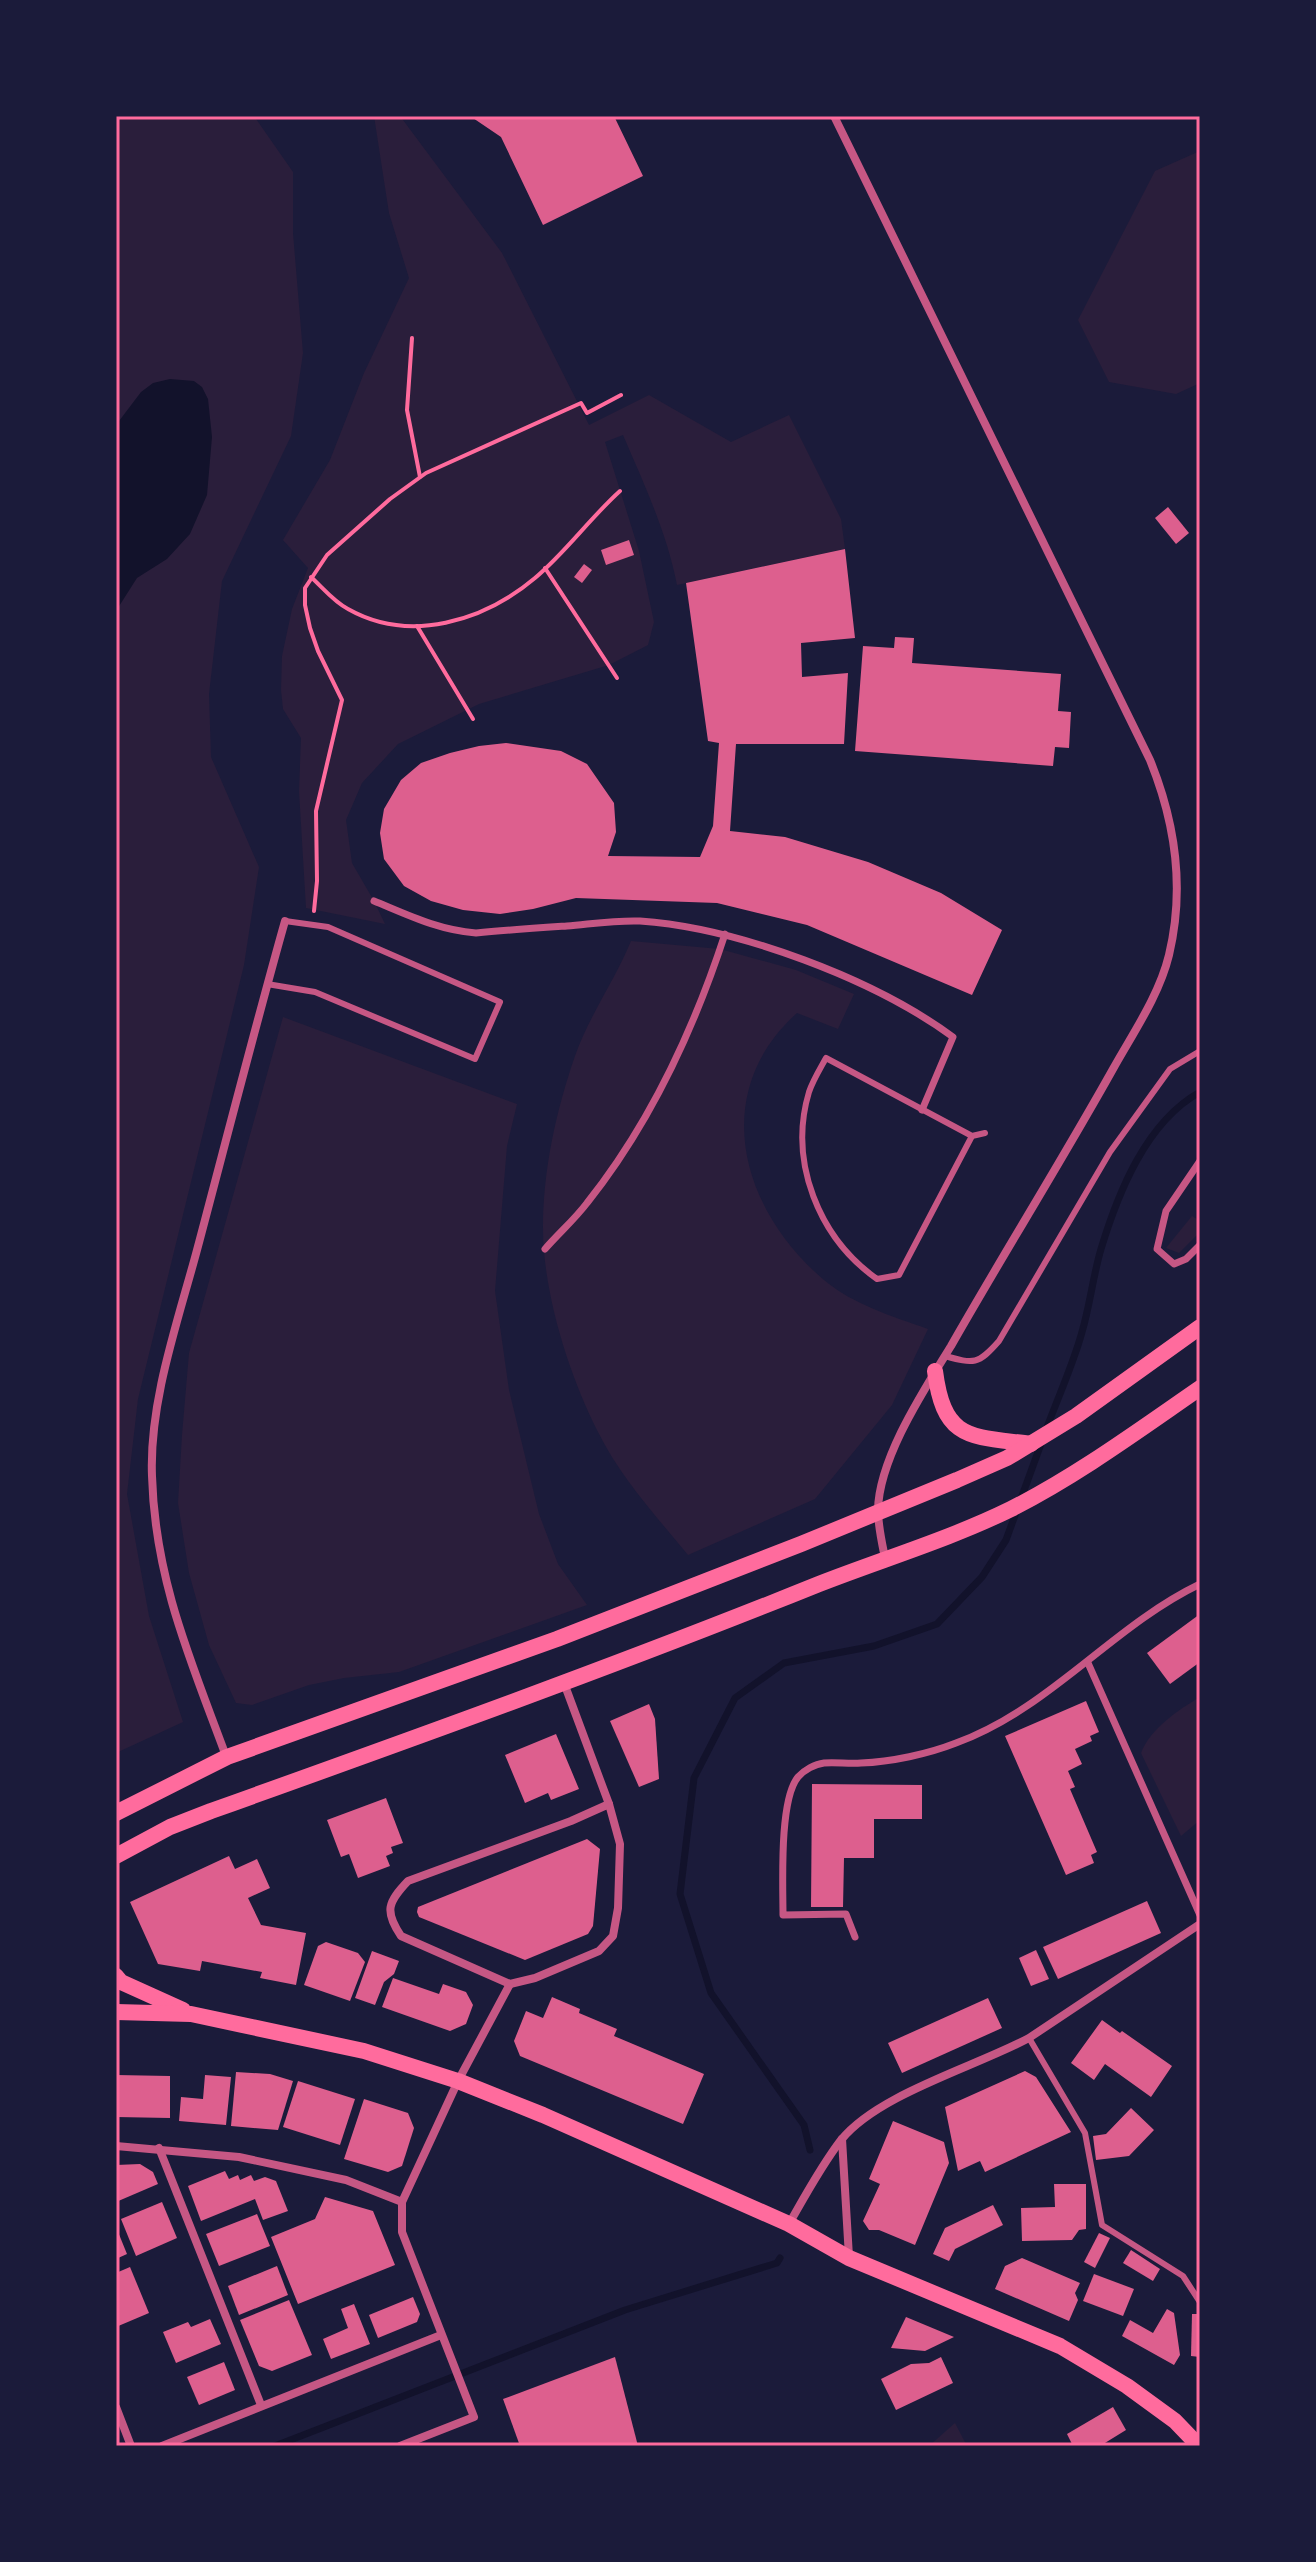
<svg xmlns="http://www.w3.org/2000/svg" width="1316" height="2562" viewBox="0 0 1316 2562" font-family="Karla,sans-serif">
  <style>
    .green { fill: #2a1e3b }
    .water { fill: #12122b }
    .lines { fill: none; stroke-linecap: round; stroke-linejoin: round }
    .stream { stroke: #12122b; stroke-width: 7 }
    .building { fill: #dd5f8e }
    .path { stroke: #ff6b9d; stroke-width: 4 }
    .service { stroke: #c65784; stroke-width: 6 }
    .pedestrian { stroke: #c65784; stroke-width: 7 }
    .minor { stroke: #c65784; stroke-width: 8 }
    .secondary { stroke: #ff6b9d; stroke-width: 16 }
    .neatline { fill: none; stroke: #ff6b9d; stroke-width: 3 }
  </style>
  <rect width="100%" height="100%" fill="#1b1b3a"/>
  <g class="green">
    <path d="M116 116H254L293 172V233L303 353 291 436 222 581 209 694 211 757 259 867 244 965 138 1399 127 1494 149 1616 183 1722 116 1753Z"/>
    <path d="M374 116H400L502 253 589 425 649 395 731 442 789 415 841 519 845 549 677 585C667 533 644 484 623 435L605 442 639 551 654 622 648 645 609 665 479 704 398 744 362 783 346 820 352 863 374 901 385 924 306 908 299 791 301 738 283 709 281 690 282 656 292 609 308 568 283 540 330 460 364 373 409 278 389 213Z"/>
    <path d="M1200 151V383L1176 394 1109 382 1078 320 1155 171Z"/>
    <path d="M631 941 720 949 796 970 854 994 838 1029 797 1013C708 1093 741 1210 824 1280 854 1305 892 1316 928 1329L892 1405 815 1499 688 1555C656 1516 621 1478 598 1432 569 1375 543 1293 543 1228 543 1170 556 1111 575 1056 589 1016 615 980 631 941Z"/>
    <path d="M283 1017 517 1104 507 1146 495 1291 509 1390 539 1514 558 1564 587 1605 399 1672 344 1678 309 1685 252 1705 236 1703 209 1645 189 1573 178 1503 182 1435 189 1353Z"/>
    <path d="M1192 1216 1200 1221V1232L1179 1253 1166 1248Z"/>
    <path d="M1200 1697V1820L1181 1836 1141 1753C1150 1729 1178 1710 1200 1697Z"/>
    <path d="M955 2423 967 2446H929Z"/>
  </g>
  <path class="water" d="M170 379 194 381 202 387 208 399 212 437 207 495 190 534 167 559 137 578 116 611V425L141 392 153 383Z"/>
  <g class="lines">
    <g class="stream">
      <path d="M1046 1430C1058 1397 1073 1365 1082 1332 1090 1305 1093 1276 1101 1249 1118 1193 1146 1122 1200 1092"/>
      <path d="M810 2150 804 2125 711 1993 680 1894 694 1778 735 1698 784 1663 874 1646 937 1624 982 1577 1006 1540 1042 1441"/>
      <path d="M275 2446 625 2310 777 2263 780 2258"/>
    </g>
  </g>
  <g class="building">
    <path d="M470 116H614L643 176 543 225 501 137Z"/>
    <path d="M1168 507 1189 533 1176 544 1155 518Z"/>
    <path d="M629 540 634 555 606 565 601 550Z"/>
    <path d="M845 549 855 638 801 643 802 677 848 673 844 744H736L730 831 785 837 868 862 941 893 1002 930 972 995 807 925 717 903 576 898 533 909 500 914 463 910 431 901 404 886 384 859 380 833 384 809 401 780 421 763 450 753 479 746 506 743 561 751 587 764 614 803 616 832 608 856 700 857 713 826 719 743 708 741 686 583Z"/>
    <path d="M584 564 592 570 582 583 574 577Z"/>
    <path d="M895 637 914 638 912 663 1061 674 1058 711 1071 712 1069 748 1055 747 1053 766 855 751 863 646 894 648Z"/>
    <path d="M1200 1614V1662L1170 1684 1147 1653Z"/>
    <path d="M1086 1701 1099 1732 1090 1736 1092 1741 1075 1749 1082 1764 1068 1771 1075 1787 1070 1789 1097 1852 1091 1855 1094 1863 1066 1875 1005 1736Z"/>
    <path d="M649 1704 655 1719 659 1779 639 1787 610 1721Z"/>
    <path d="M556 1734 579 1789 551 1800 548 1793 525 1803 505 1755Z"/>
    <path d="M812 1784 922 1785V1819H874V1858H844L843 1907H811Z"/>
    <path d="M386 1798 403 1843 391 1847 393 1853 386 1856 390 1866 358 1878 349 1854 341 1857 327 1820Z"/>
    <path d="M587 1839 600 1849 593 1926 588 1934 525 1960 419 1917 417 1912 418 1907Z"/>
    <path d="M229 1856 235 1869 257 1859 270 1888 248 1898 261 1925 306 1933 296 1985 260 1978 262 1972 202 1961 200 1971 158 1964 130 1902Z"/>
    <path d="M1147 1901 1161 1933 1058 1979 1043 1947Z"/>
    <path d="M326 1942 358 1953 365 1962 350 2001 304 1985 318 1946Z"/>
    <path d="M1036 1950 1049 1979 1031 1986 1019 1958Z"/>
    <path d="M372 1951 399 1961 394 1974 384 1982 375 2005 355 1998Z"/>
    <path d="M393 1978 439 1994 443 1984 466 1992 473 2005 466 2024 450 2031 382 2007Z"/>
    <path d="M552 1997 580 2009 579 2013 617 2029 614 2036 704 2074 683 2124 520 2056 514 2041 526 2011 543 2018Z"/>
    <path d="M988 1998 1002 2028 902 2073 888 2043Z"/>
    <path d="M1102 2020 1120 2033 1122 2031 1172 2066 1151 2097 1105 2064 1094 2080 1071 2063Z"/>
    <path d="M1025 2071 1036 2077 1071 2132 985 2172 980 2161 958 2171 945 2107Z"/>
    <path d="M236 2072 270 2074 293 2081 278 2130 231 2126Z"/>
    <path d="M116 2075 170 2076V2118L116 2117Z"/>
    <path d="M205 2075 231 2077 226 2125 179 2121 181 2097 203 2099Z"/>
    <path d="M298 2081 355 2099 340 2145 283 2127Z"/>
    <path d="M364 2099 408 2113 414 2128 402 2166 388 2172 344 2159Z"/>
    <path d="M1131 2108 1154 2130 1129 2156 1096 2160 1093 2136 1106 2134Z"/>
    <path d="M893 2121 944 2142 949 2163 915 2245 879 2230H869L863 2221 880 2184 869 2179Z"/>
    <path d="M140 2164 153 2172 158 2184 116 2202V2165Z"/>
    <path d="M225 2171 229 2179 238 2175 240 2180 251 2175 254 2181 265 2177 276 2181 288 2211 263 2220 255 2199 201 2221 188 2186Z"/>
    <path d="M1054 2184H1086V2229L1079 2230 1072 2240 1022 2241 1021 2208 1055 2207Z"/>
    <path d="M325 2197 373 2211 395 2265 298 2304 271 2237 315 2219Z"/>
    <path d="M162 2202 177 2238 136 2256 121 2219Z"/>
    <path d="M993 2205 1003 2225 955 2249 949 2261 933 2254 945 2228Z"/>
    <path d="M257 2214 270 2246 219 2266 206 2234Z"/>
    <path d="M116 2227 127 2254 116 2259Z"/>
    <path d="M1099 2233 1110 2238 1095 2268 1084 2262Z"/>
    <path d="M1131 2250 1160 2269 1153 2281 1123 2263Z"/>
    <path d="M1022 2258 1080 2283 1075 2293 1078 2300 1069 2321 995 2289 1005 2266Z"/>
    <path d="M277 2266 288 2295 239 2315 228 2286Z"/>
    <path d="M130 2267 149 2313 116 2327V2273Z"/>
    <path d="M1094 2274 1134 2289 1123 2316 1083 2301Z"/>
    <path d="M413 2297 420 2314 417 2322 378 2338 369 2315Z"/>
    <path d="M289 2300 312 2355 272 2371 259 2366 240 2320Z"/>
    <path d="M354 2304 370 2344 331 2359 323 2339 348 2328 341 2309Z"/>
    <path d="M1167 2309 1174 2313 1180 2355 1174 2365 1122 2336 1130 2320 1153 2333Z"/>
    <path d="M1192 2314H1200V2357L1191 2356Z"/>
    <path d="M906 2317 954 2337 925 2351 891 2348Z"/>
    <path d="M210 2319 221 2344 176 2363 163 2332 188 2322 191 2327Z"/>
    <path d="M615 2357 638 2446H520L503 2399Z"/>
    <path d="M941 2357 953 2383 896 2410 881 2379 911 2364 929 2363Z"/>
    <path d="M224 2362 235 2390 199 2405 187 2377Z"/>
    <path d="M1113 2407 1126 2430 1100 2446H1073L1067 2434Z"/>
  </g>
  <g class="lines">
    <g class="path">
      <path d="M412 338 407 410 420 477"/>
      <path d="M545 568 617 678"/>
      <path d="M311 577C323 588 334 602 348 609 410 644 484 621 535 578 566 552 590 518 620 491"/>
      <path d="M417 626 473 719"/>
      <path d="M314 911 317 881 316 811 342 700 318 651 310 628 305 605V588L327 555 390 499 426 473 581 403 587 413 621 395"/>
    </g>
    <g class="service">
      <path d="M267 984 315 992 475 1059 500 1002 328 927 285 921"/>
      <path d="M972 1136 899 1275 877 1279C819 1238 788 1162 809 1092 813 1080 820 1069 826 1058L972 1136 985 1133"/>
      <path d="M945 1356C974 1364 978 1365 999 1341L1110 1152 1170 1069 1200 1051"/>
      <path d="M1029 2038 1085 2133 1102 2225 1183 2276 1200 2302"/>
    </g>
    <g class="pedestrian">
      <path d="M374 901C408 915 438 930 476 933 506 930 537 928 567 926 591 924 616 920 640 921 739 928 874 979 953 1037L922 1110"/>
      <path d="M1200 1161 1166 1211 1157 1249 1174 1264 1186 1259 1200 1245"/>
      <path d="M545 1249C559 1233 575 1219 587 1203 650 1124 694 1029 725 934"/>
      <path d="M1088 1663 1200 1915"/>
      <path d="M855 1937 846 1914 783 1915C783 1885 779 1800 798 1777 804 1770 815 1764 824 1763 836 1762 849 1764 861 1763 891 1762 928 1754 956 1743 1051 1708 1111 1627 1200 1584"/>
    </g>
    <g class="minor">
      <path d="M834 116 1150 760C1176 824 1185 888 1169 955 1159 996 1133 1033 1113 1069 1061 1162 1004 1253 951 1346 924 1390 879 1458 878 1510 878 1526 882 1543 885 1558"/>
      <path d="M564 1683 609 1804"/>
      <path d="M226 1756C191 1661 155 1580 152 1476 149 1402 178 1321 197 1250 226 1141 254 1031 285 921"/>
      <path d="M609 1804 620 1844 618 1908 613 1936 599 1951 535 1978 510 1984 401 1936C384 1911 388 1902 408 1881L571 1821Z"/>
      <path d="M842 2139 849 2257"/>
      <path d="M116 2146 239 2157 346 2180 402 2202"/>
      <path d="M159 2148 261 2405"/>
      <path d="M789 2224C805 2196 821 2166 841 2140 878 2094 975 2067 1029 2038L1200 1924"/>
      <path d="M116 2407 131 2446"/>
      <path d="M162 2446 441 2335"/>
      <path d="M400 2446 474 2417 402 2232V2202L458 2081 510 1984"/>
    </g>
    <g class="secondary">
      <path d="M935 1371C944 1441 970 1436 1031 1444"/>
      <path d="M116 1813 227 1757 557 1639 801 1544 957 1480 1007 1458 1076 1416 1200 1327"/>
      <path d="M116 1856 170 1827 211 1811C415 1738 618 1665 819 1584 883 1559 950 1539 1011 1509 1078 1475 1139 1430 1200 1388"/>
      <path d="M116 1976 121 1982 183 2010"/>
      <path d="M116 2012 191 2014 364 2051 458 2081 543 2115 789 2224 849 2258 1060 2346 1127 2386 1175 2421 1199 2446"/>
    </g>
  </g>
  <rect width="1316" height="2562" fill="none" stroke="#1b1b3a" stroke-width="236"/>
  <rect x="118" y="118" width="1080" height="2326" class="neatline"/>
</svg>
